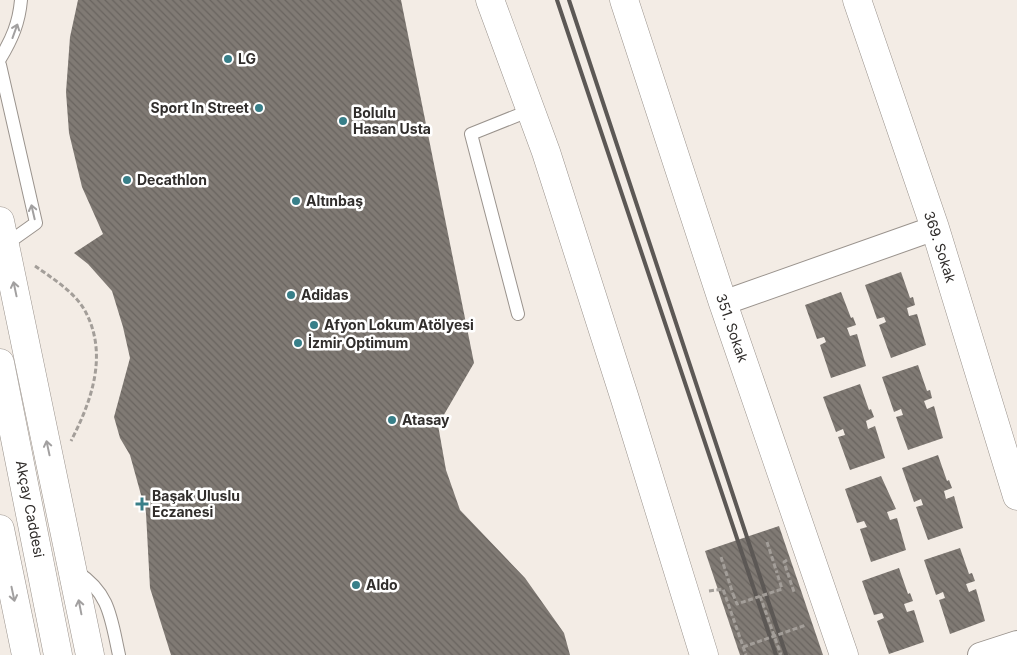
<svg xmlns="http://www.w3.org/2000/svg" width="1017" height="655" viewBox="0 0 1017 655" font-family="Inter,sans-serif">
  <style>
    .building { fill: url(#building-back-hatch) }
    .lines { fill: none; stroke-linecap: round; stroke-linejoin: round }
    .lane-casing { stroke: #9a938d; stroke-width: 14 }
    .street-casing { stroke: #9a938d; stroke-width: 26 }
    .secondary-casing { stroke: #9a938d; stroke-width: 29 }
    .highway-casing { stroke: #9a938d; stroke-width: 29 }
    .path { stroke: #a39e99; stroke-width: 3; stroke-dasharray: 5 2.5; stroke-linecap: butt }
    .lane { stroke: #fff; stroke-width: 12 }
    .street { stroke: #fff; stroke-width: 24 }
    .secondary { stroke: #fff; stroke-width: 28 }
    .highway { stroke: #fff; stroke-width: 28 }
    .rail { stroke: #5c5855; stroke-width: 4 }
    .path-bridge { stroke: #a39e99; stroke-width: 3; stroke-dasharray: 5 2.5; stroke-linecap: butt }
    .oneway { stroke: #a2a0a0 }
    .poi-dot { fill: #387f89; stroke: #fff; stroke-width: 2 }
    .labels { text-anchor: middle; stroke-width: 5; stroke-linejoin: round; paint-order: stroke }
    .poi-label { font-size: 14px; font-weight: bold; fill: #302d2b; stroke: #fff; text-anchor: start }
    .street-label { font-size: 14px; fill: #302d2b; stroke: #fff }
  </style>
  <defs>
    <pattern id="building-back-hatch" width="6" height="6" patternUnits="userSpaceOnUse" patternTransform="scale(1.25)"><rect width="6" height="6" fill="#807a74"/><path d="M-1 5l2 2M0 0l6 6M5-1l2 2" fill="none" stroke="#69645f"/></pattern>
  </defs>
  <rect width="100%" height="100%" fill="#f3ece5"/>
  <g class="building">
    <path d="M78 0H401L474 363 438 425 446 470 460 510 525 578 564 633 570 655H171L150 588 146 513 130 455 120 438 114 417 130 358 123 327 112 291 88 264 74 253 103 234 82 187 69 133 66 92 70 37Z"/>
    <path d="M901 272 910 298 913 297 915 305 907 308 909 316 917 314 926 345 891 358 879 325 886 322 884 317 877 319 865 285Z"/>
    <path d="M841 292 851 318 853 317 856 325 847 328 850 336 857 334 866 366 831 378 820 345 826 342 824 337 817 339 805 305Z"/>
    <path d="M918 365 927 391 930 390 932 398 924 401 927 409 934 406 943 438 908 450 896 417 903 415 901 409 894 412 882 377Z"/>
    <path d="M860 384 869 410 871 409 874 417 866 421 868 429 875 426 885 458 850 470 838 437 845 435 843 429 836 432 823 397Z"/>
    <path d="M938 455 947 481 949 480 952 488 944 491 946 499 954 496 963 528 928 540 916 507 923 505 921 499 914 502 902 468Z"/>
    <path d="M881 476 896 509 887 512 890 520 897 518 906 550 871 562 860 529 867 527 864 521 857 523 845 489Z"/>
    <path d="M779 526 823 655H740L705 551Z"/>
    <path d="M960 548 969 574 972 573 975 581 966 584 969 592 976 589 985 621 950 634 939 600 945 598 943 592 936 595 924 560Z"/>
    <path d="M899 568 908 594 910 593 913 601 904 604 907 612 914 610 924 642 889 654 877 621 884 618 882 613 874 615 862 581Z"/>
  </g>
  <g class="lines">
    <defs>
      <g id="lane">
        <path d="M0 59C12 39 19 23 21 0"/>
        <path d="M0 65 36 223 5 245"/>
        <path d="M518 314 471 134 531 110"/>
        <path d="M77 572C110 593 111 619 119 655"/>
      </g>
      <g id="street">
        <path d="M723 303 935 228"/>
        <path d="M980 655 1017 643"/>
      </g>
      <g id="secondary">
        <path d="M490 0 546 152 625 399 704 655"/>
        <path d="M624 0 723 303 844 655"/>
        <path d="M857 0 935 228 1017 496"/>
      </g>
      <g id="highway">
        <path d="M0 221 90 655"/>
        <path d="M0 363 58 655"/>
        <path d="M0 529 26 655"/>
      </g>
    </defs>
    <use href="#lane" class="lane-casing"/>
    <use href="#street" class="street-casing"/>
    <use href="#secondary" class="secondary-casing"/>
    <use href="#highway" class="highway-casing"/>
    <g class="path">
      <path d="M35 266C52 278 73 291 84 309 109 353 92 400 71 441"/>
      <path d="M767 542 777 573"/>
      <path d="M721 557 733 594"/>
      <path d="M787 560 784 562 794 592"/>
      <path d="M709 591 723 589 746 655"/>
      <path d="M760 596 781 655"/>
    </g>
    <use href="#lane" class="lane"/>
    <use href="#street" class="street"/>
    <use href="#secondary" class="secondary"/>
    <use href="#highway" class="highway"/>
    <g class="rail">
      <path d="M557 0 776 655"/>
      <path d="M569 0 786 655"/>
    </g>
    <g class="path-bridge">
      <path d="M733 594 737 604 782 589 777 573"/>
      <path d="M743 647 806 625"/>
    </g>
  </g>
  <defs><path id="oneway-shaft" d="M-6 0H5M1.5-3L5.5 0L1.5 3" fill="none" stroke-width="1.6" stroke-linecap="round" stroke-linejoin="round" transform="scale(1.25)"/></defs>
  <g class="oneway">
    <use href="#oneway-shaft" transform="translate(15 31) rotate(-70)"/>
    <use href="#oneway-shaft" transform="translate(33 212) rotate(-103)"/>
    <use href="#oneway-shaft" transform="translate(15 289) rotate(-102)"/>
    <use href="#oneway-shaft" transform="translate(48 448) rotate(-102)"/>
    <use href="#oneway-shaft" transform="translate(13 594) rotate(78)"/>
    <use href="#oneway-shaft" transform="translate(80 607) rotate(-101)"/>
  </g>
  <g class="poi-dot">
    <circle cx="228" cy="59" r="5"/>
    <circle cx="259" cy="108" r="5"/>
    <circle cx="343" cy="121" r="5"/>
    <circle cx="127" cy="180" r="5"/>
    <circle cx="296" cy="201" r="5"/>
    <circle cx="291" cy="295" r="5"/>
    <circle cx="314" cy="325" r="5"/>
    <circle cx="298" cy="343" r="5"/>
    <circle cx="392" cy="420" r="5"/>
    <path d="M139.5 496.5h5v5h5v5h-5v5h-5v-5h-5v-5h5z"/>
    <circle cx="356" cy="585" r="5"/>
  </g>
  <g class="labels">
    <g class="poi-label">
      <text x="238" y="64">LG</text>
      <text x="249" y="113" text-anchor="end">Sport In Street</text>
      <text x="353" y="118">Bolulu<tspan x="353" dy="16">Hasan Usta</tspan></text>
      <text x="137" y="185">Decathlon</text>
      <text x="306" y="206">Altınbaş</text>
      <text x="301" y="300">Adidas</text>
      <text x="324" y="330">Afyon Lokum Atölyesi</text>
      <text x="308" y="348">İzmir Optimum</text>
      <text x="402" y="425">Atasay</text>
      <text x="152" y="501">Başak Uluslu<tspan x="152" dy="16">Eczanesi</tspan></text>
      <text x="366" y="590">Aldo</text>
    </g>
    <g class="street-label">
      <text transform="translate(940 247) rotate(72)" y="5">369. Sokak</text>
      <text transform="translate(732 328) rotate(71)" y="5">351. Sokak</text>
      <text transform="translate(30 509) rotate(79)" y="5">Akçay Caddesi</text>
    </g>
  </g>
</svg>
